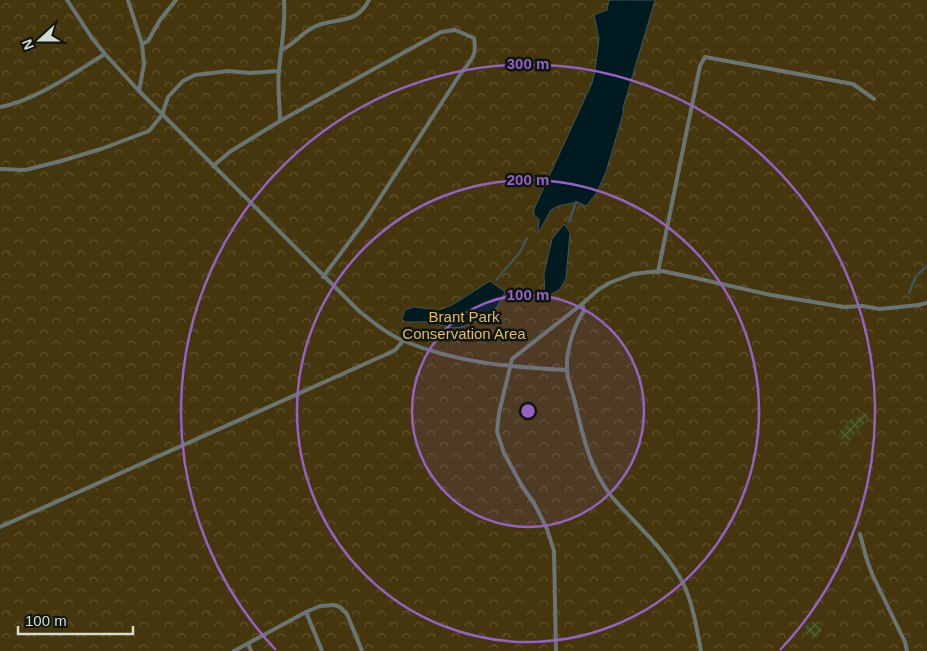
<svg xmlns="http://www.w3.org/2000/svg" width="927" height="651" viewBox="0 0 927 651" font-family="Helvetica,sans-serif">
  <style>
    .park { fill: url(#park-crowns) }
    .water { fill: #001b20; stroke: #3f5555 }
    .lines { fill: none; stroke-linecap: round; stroke-linejoin: round }
    .stream { stroke: #3f5555; stroke-width: 2.5 }
    .building { fill: url(#building-cross-hatch) }
    .service { stroke: #697573; stroke-width: 4 }
    .ring { fill: none; stroke: #9561c5; stroke-width: 2.5 }
    .labels { text-anchor: middle; stroke-width: 5; stroke-linejoin: round; paint-order: stroke }
    .park-label { font-size: 15px; fill: #e4bd5f; stroke: #0e160f }
    .centre { fill: #9561c5; stroke: #0e160f; stroke-width: 2.5 }
    .ring-label { font-size: 15px; text-anchor: middle; font-weight: bold; fill: #9561c5; stroke: #0e160f; stroke-width: 5; stroke-linejoin: round; paint-order: stroke }
  </style>
  <defs>
    <pattern id="park-crowns" width="20" height="18" patternUnits="userSpaceOnUse" patternTransform="scale(1.25)"><rect width="20" height="18" fill="#46360d"/><path d="M2 6a3 3 0 1 1 6 0M12 15a3 3 0 1 1 6 0" fill="none" stroke="#60522f"/></pattern>
    <pattern id="building-cross-hatch" width="8" height="8" patternUnits="userSpaceOnUse" patternTransform="scale(1.25)"><rect width="8" height="8" fill="#3c4512"/><path d="M0 0l8 8M0 8l8-8" fill="none" stroke="#575f34"/></pattern>
  </defs>
  <rect width="100%" height="100%" fill="#1e3022"/>
  <rect class="park" x="0" y="0" width="927" height="651"/>
  <g class="water">
    <path d="M609 0H655L623 108V114L606 172 596 194 586 206 578 202 558 206 551 210 538 233 539 219 534 215V209L592 83 595 71 599 39 594 15 607 10Z"/>
    <path d="M564 224 570 232 566 279 560 289 545 298 544 274 552 239Z"/>
    <path d="M490 281 505 292 497 307 482 319 461 327 453 328 429 322H405L402 319 405 310 414 307 439 310 452 305Z"/>
  </g>
  <g class="lines">
    <g class="stream">
      <path d="M569 222 576 202"/>
      <path d="M497 279 520 252 527 238"/>
      <path d="M909 293 916 276 927 266"/>
    </g>
  </g>
  <g class="building">
    <path d="M863 412 869 418 847 443 837 435 852 418 855 420Z"/>
    <circle cx="813" cy="630" r="8"/>
  </g>
  <g class="lines">
    <g class="service">
      <path d="M67 0 92 38 105 54 139 91 359 311C373 322 387 334 404 341 457 363 510 367 567 370"/>
      <path d="M128 0 142 44 144 64 139 91"/>
      <path d="M142 44 148 41 160 20 176 0"/>
      <path d="M283 49C294 44 301 34 312 28 334 16 355 27 369 0"/>
      <path d="M0 107C35 101 74 73 105 54"/>
      <path d="M280 121C280 104 277 87 279 70 281 47 286 24 284 0"/>
      <path d="M213 166 231 151 280 121 441 32 455 30 474 38C477 56 472 59 461 73L367 218 323 277"/>
      <path d="M0 169 25 170 61 161 101 149 149 131 162 115 168 97 183 81 195 75 229 71 249 73 279 71"/>
      <path d="M658 272 700 66 705 57 853 84 874 99"/>
      <path d="M582 304 584 311C574 325 566 351 567 369 567 378 571 389 574 398 582 432 589 469 612 497 636 525 667 550 684 585 693 605 697 629 701 651"/>
      <path d="M0 527 387 354 395 350 403 341"/>
      <path d="M860 534 866 557 872 574 905 642 907 651"/>
      <path d="M306 612 322 651"/>
      <path d="M248 643 251 651"/>
      <path d="M234 651 306 612 320 606 334 605 340 607 347 614 362 651"/>
      <path d="M556 651 554 551 547 529 535 505 522 486 504 453 497 432 499 413 512 359 582 304 598 290 609 283 633 274 650 272 662 271 691 277 771 295 844 307 863 306 880 309 918 305 927 303"/>
    </g>
  </g>
  <circle cx="528" cy="411" r="116" fill="#9561c5" fill-opacity=".12"/>
  <g class="ring">
    <circle cx="528" cy="411" r="116"/>
    <circle cx="528" cy="411" r="231"/>
    <path d="M276 650A347 347 0 1 1 780 650"/>
  </g>
  <g class="labels">
    <g class="park-label">
      <text x="464" y="322">Brant Park<tspan x="464" dy="17">Conservation Area</tspan></text>
    </g>
  </g>
  <circle cx="528" cy="411" r="8" class="centre"/>
  <g class="ring-label">
    <text x="528" y="69">300 m</text>
    <text x="528" y="185">200 m</text>
    <text x="528" y="300">100 m</text>
  </g>
  <g transform="translate(40 40) rotate(249)" stroke="#0e160f" stroke-width="4" paint-order="stroke">
  <path d="M0-4L9 19L0 12L-9 19Z" fill="#d1dcd2"/>
  <text y="-8" font-size="14" font-weight="bold" text-anchor="middle" fill="#d1dcd2">N</text>
  </g>
  <path d="M18 626v8h115v-8" fill="none" stroke="#d1dcd2" stroke-width="2.5"/>
  <text x="25" y="626" font-size="15" fill="#d1dcd2" stroke="#0e160f" stroke-width="4" paint-order="stroke">100 m</text>
</svg>
